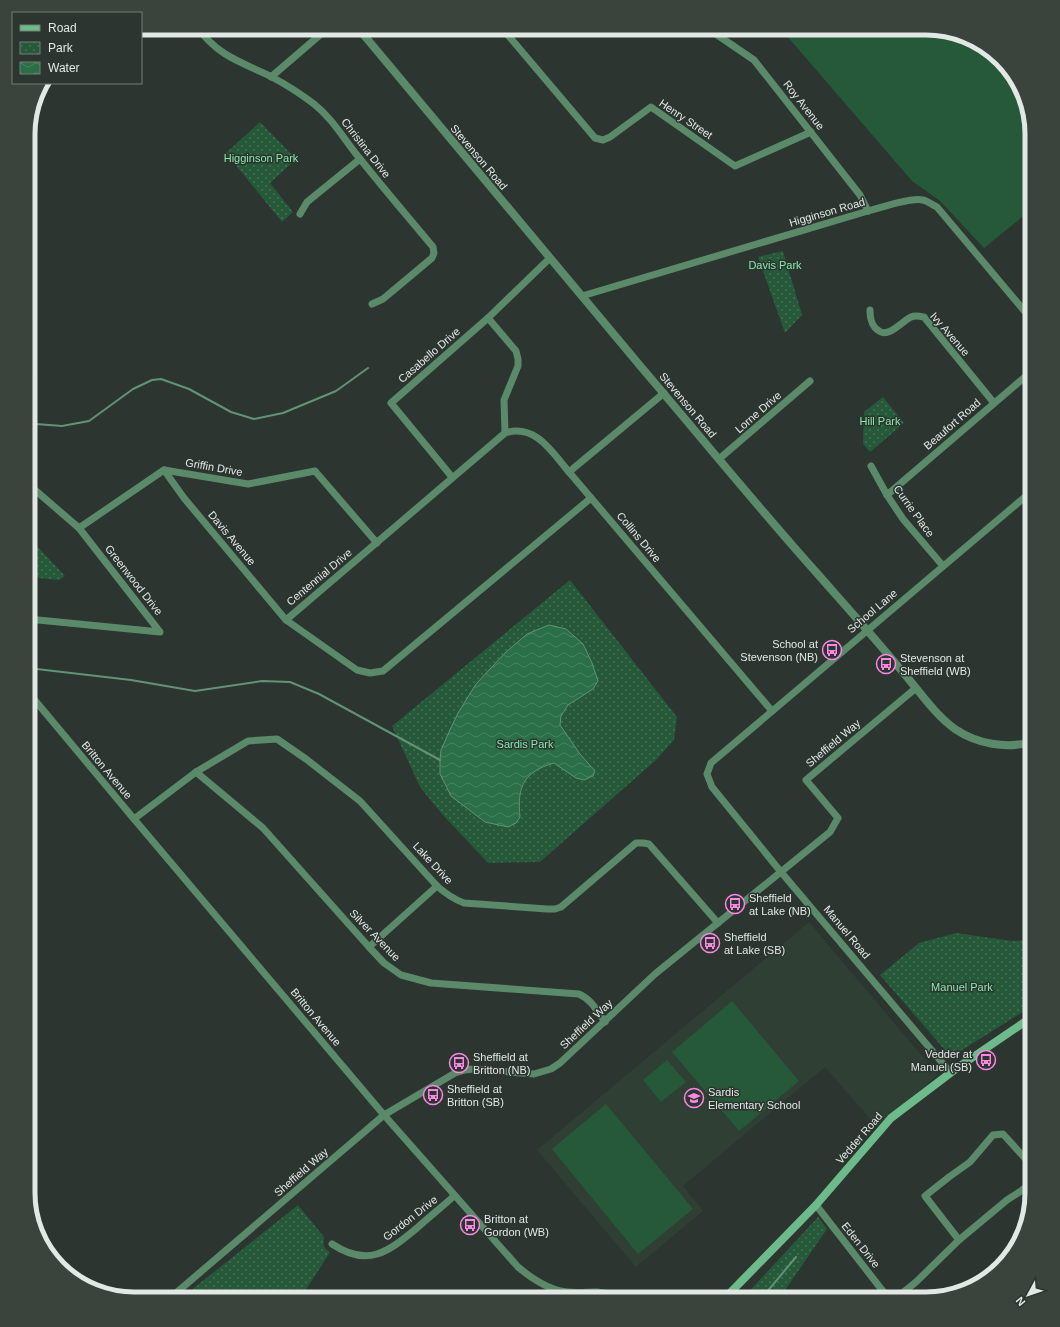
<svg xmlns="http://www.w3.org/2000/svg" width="1060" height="1327" viewBox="0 0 1060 1327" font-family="Helvetica,sans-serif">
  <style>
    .built { fill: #2f3f34 }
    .green { fill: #26583a }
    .park { fill: url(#park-dots) }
    .water { fill: url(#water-waves); stroke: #619377 }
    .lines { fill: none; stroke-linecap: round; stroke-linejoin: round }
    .stream { stroke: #619377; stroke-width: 2 }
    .minor { stroke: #5b8a6b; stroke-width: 7 }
    .tertiary { stroke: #5b8a6b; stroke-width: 8 }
    .secondary { stroke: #6dbb8a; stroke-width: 8 }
    .labels { text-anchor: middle; stroke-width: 3; stroke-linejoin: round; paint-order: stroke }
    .street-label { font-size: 11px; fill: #e2e8e4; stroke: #2c352f }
    .park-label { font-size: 11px; fill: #87e6ab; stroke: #2c352f }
    .poi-label { font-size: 11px; fill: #e2e8e4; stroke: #2c352f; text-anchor: start }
    .rim { fill: none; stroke: #e2e8e4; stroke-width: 5 }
  </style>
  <defs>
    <pattern id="park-dots" width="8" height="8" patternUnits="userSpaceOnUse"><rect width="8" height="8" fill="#26583a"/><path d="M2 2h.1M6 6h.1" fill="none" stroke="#457056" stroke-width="1.8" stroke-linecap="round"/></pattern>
    <pattern id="water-waves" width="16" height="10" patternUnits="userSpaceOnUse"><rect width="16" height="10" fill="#2a6f48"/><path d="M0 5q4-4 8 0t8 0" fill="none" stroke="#498462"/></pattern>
  </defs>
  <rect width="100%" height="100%" fill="#2c352f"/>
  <path class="built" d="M809 922 938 1075 877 1127 825 1067 683 1186 703 1211 636 1267 537 1150Z"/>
  <g class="green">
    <path d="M779 28H933L979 42 1014 75 1032 134V209L984 248 940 201 912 181 793 43Z"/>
    <path d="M732 1001 799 1081 739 1131 672 1052Z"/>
    <path d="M667 1060 686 1082 661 1102 643 1080Z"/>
    <path d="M606 1104 693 1209 638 1254 552 1149Z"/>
  </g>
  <g class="park">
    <path d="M260 122 296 159 270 183 293 212 282 222 226 153Z"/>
    <path d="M783 251 802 315 785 333 758 257Z"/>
    <path d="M883 397 904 423 870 452 863 444 864 412Z"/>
    <path d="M28 540 35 544 65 576 59 580 28 577Z"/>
    <path d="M570 580 677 717 674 740 656 760 540 862 488 863 441 813 420 787 392 726Z"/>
    <path d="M956 933 1012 941 1032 940V1006L951 1057 880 975 919 943Z"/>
    <path d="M298 1205 324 1237C323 1245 323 1248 330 1252L300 1299H180Z"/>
    <path d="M818 1217 827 1229 779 1299H742Z"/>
  </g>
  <path class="water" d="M549 625 566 629 583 644 592 663 598 681 593 689 568 705 561 716 560 725 580 754 595 771 593 776 584 780 576 778 554 763C523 772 517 787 520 817L516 823 508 827 485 822 451 796 440 774V760L441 750 449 732 458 713 476 684 505 653 527 634Z"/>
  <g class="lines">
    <g class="stream">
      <path d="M28 418 36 424 62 426 89 421 133 389 152 380 161 379 189 389 231 412 254 419 283 413 336 391 368 368"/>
      <path d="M28 668 131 680 195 691 262 681 290 682 319 694 440 760"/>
      <path d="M761 1299 796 1257"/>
    </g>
    <g class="minor">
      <path d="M198 28C218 56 241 62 270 76 285 84 301 94 314 104 333 119 345 141 361 160 384 189 409 218 433 247L434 253 432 258 383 299 372 304"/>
      <path d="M502 28 595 138 603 140 610 137 651 107 735 166 811 132"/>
      <path d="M707 28 754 60 860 195 868 211"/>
      <path d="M271 77 328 28"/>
      <path d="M300 214 307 202 360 159"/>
      <path d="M582 296 868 211C881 208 910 197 923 200 928 201 932 205 937 207L1032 320"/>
      <path d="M870 310C870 318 871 326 879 331 889 338 902 321 911 317 915 315 919 316 924 317L994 403"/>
      <path d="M488 318 516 351 518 359V366L504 400 505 433"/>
      <path d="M664 393 569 472 772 711"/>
      <path d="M719 459 810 381"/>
      <path d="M871 466 887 495 903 519 943 566"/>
      <path d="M164 470 184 498 286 620"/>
      <path d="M569 472C552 452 535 423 505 433L286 620 357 670 370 673 383 671 591 498"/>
      <path d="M452 477 391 403 488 318 550 258"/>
      <path d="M887 495 1032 371"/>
      <path d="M79 528 164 470 248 484 315 471 377 543"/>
      <path d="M28 619 160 632 79 528 28 484"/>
      <path d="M28 692 134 819 384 1115 518 1267C531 1278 548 1290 567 1292 577 1293 587 1292 597 1292 607 1293 615 1296 624 1299"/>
      <path d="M196 772 263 828 369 947 384 963 401 975 431 983 579 994C592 1000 597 1011 605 1022"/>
      <path d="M134 819 196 772 248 741 277 739 306 759 360 801 437 886C446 894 453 899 464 903L547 909H555L561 907 636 843H643L649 844 718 923"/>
      <path d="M369 947 437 886"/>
      <path d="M950 1072 781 872 712 787 707 774 711 763 1032 491"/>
      <path d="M816 1205 889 1299"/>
      <path d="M959 1240 925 1196 949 1177 970 1162 993 1135 1003 1134 1032 1166"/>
      <path d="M332 1244C368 1268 388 1252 417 1228 429 1217 442 1207 454 1196"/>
      <path d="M169 1299 384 1115 455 1073 465 1070 473 1069 534 1074 551 1069 560 1063 655 974 830 832 838 818 806 780 916 688"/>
      <path d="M895 1299 916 1282 959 1240 1007 1200 1021 1191 1032 1182"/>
    </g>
    <path class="tertiary" d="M358 28C452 142 547 255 642 368 700 436 756 505 815 571 844 604 873 636 901 670 917 688 935 715 955 729 977 744 1006 749 1032 742"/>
    <path class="secondary" d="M724 1299 816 1205 891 1118 957 1068 1032 1017"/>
  </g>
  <defs>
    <symbol id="bus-ring" viewBox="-11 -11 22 22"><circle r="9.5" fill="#2c352f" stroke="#fc86e4" stroke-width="1.5"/><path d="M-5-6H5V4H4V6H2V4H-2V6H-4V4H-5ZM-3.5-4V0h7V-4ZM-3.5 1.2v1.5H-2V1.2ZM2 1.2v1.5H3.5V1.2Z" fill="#fc86e4"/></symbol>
    <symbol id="school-ring" viewBox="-11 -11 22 22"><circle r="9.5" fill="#2c352f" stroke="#fc86e4" stroke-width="1.5"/><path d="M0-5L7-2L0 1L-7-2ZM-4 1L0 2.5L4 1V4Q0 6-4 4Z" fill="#fc86e4"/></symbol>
  </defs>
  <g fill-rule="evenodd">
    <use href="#bus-ring" x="821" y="639" width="22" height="22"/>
    <use href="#bus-ring" x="875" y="653" width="22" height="22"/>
    <use href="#bus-ring" x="724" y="893" width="22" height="22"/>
    <use href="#bus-ring" x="699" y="932" width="22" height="22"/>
    <use href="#bus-ring" x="975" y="1049" width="22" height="22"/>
    <use href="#bus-ring" x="448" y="1052" width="22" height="22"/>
    <use href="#bus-ring" x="422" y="1084" width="22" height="22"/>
    <use href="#school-ring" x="683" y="1087" width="22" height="22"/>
    <use href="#bus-ring" x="459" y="1214" width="22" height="22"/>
  </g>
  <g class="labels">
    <g class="street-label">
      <text transform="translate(804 105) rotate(52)" y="4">Roy Avenue</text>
      <text transform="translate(686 119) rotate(34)" y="4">Henry Street</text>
      <text transform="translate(366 148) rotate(52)" y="4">Christina Drive</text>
      <text transform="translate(479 157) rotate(50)" y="4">Stevenson Road</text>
      <text transform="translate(827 212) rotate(-16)" y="4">Higginson Road</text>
      <text transform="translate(950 334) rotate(49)" y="4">Ivy Avenue</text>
      <text transform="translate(429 355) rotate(-41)" y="4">Casabello Drive</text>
      <text transform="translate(688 405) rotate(50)" y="4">Stevenson Road</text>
      <text transform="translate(758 412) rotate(-41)" y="4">Lorne Drive</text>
      <text transform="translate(952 424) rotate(-41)" y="4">Beaufort Road</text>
      <text transform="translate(214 467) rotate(10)" y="4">Griffin Drive</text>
      <text transform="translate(914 511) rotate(54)" y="4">Currie Place</text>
      <text transform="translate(639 537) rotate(50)" y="4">Collins Drive</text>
      <text transform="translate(232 538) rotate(50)" y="4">Davis Avenue</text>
      <text transform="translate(319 577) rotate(-40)" y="4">Centennial Drive</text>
      <text transform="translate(134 580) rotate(52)" y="4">Greenwood Drive</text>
      <text transform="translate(872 611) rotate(-40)" y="4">School Lane</text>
      <text transform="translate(833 743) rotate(-40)" y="4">Sheffield Way</text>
      <text transform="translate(107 770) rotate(50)" y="4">Britton Avenue</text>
      <text transform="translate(433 863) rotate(47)" y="4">Lake Drive</text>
      <text transform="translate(847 932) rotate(50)" y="4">Manuel Road</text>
      <text transform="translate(375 935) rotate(46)" y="4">Silver Avenue</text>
      <text transform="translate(316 1017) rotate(50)" y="4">Britton Avenue</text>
      <text transform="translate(586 1024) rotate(-43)" y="4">Sheffield Way</text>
      <text transform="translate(859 1138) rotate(-49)" y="4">Vedder Road</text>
      <text transform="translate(301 1172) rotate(-41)" y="4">Sheffield Way</text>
      <text transform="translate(410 1218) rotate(-38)" y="4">Gordon Drive</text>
      <text transform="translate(861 1245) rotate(52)" y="4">Eden Drive</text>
    </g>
    <g class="park-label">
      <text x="261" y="162">Higginson Park</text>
      <text x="775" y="269">Davis Park</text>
      <text x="880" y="425">Hill Park</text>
      <text x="525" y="748">Sardis Park</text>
      <text x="962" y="991">Manuel Park</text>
    </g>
    <g class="poi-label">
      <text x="818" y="648" text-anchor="end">School at<tspan x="818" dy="13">Stevenson (NB)</tspan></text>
      <text x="900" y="662">Stevenson at<tspan x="900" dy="13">Sheffield (WB)</tspan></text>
      <text x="749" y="902">Sheffield<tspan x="749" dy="13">at Lake (NB)</tspan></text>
      <text x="724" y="941">Sheffield<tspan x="724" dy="13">at Lake (SB)</tspan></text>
      <text x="972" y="1058" text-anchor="end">Vedder at<tspan x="972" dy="13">Manuel (SB)</tspan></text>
      <text x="473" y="1061">Sheffield at<tspan x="473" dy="13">Britton (NB)</tspan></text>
      <text x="447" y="1093">Sheffield at<tspan x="447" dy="13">Britton (SB)</tspan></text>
      <text x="708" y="1096">Sardis<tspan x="708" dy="13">Elementary School</tspan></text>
      <text x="484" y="1223">Britton at<tspan x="484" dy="13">Gordon (WB)</tspan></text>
    </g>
  </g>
  <path d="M0 0H1060V1327H0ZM134 35H926A99 99 0 0 1 1025 134V1193A99 99 0 0 1 926 1292H134A99 99 0 0 1 35 1193V134A99 99 0 0 1 134 35Z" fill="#3b433d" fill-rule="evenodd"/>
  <path class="rim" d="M134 35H926A99 99 0 0 1 1025 134V1193A99 99 0 0 1 926 1292H134A99 99 0 0 1 35 1193V134A99 99 0 0 1 134 35Z"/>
  <rect x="12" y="12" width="130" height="72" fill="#2c352f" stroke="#757d77"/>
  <rect x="20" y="25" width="20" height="6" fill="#6dbb8a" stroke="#757d77"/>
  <text x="48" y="32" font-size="12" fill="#e2e8e4">Road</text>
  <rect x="20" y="42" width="20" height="12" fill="url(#park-dots)" stroke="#757d77"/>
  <text x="48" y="52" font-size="12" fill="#e2e8e4">Park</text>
  <rect x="20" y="62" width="20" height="12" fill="url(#water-waves)" stroke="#757d77"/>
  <text x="48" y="72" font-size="12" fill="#e2e8e4">Water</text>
  <g transform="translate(1028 1295) rotate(230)" stroke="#2c352f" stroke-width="3" paint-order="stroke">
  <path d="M0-3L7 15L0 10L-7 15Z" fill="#e2e8e4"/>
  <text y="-6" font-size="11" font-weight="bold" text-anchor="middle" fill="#e2e8e4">N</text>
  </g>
</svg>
